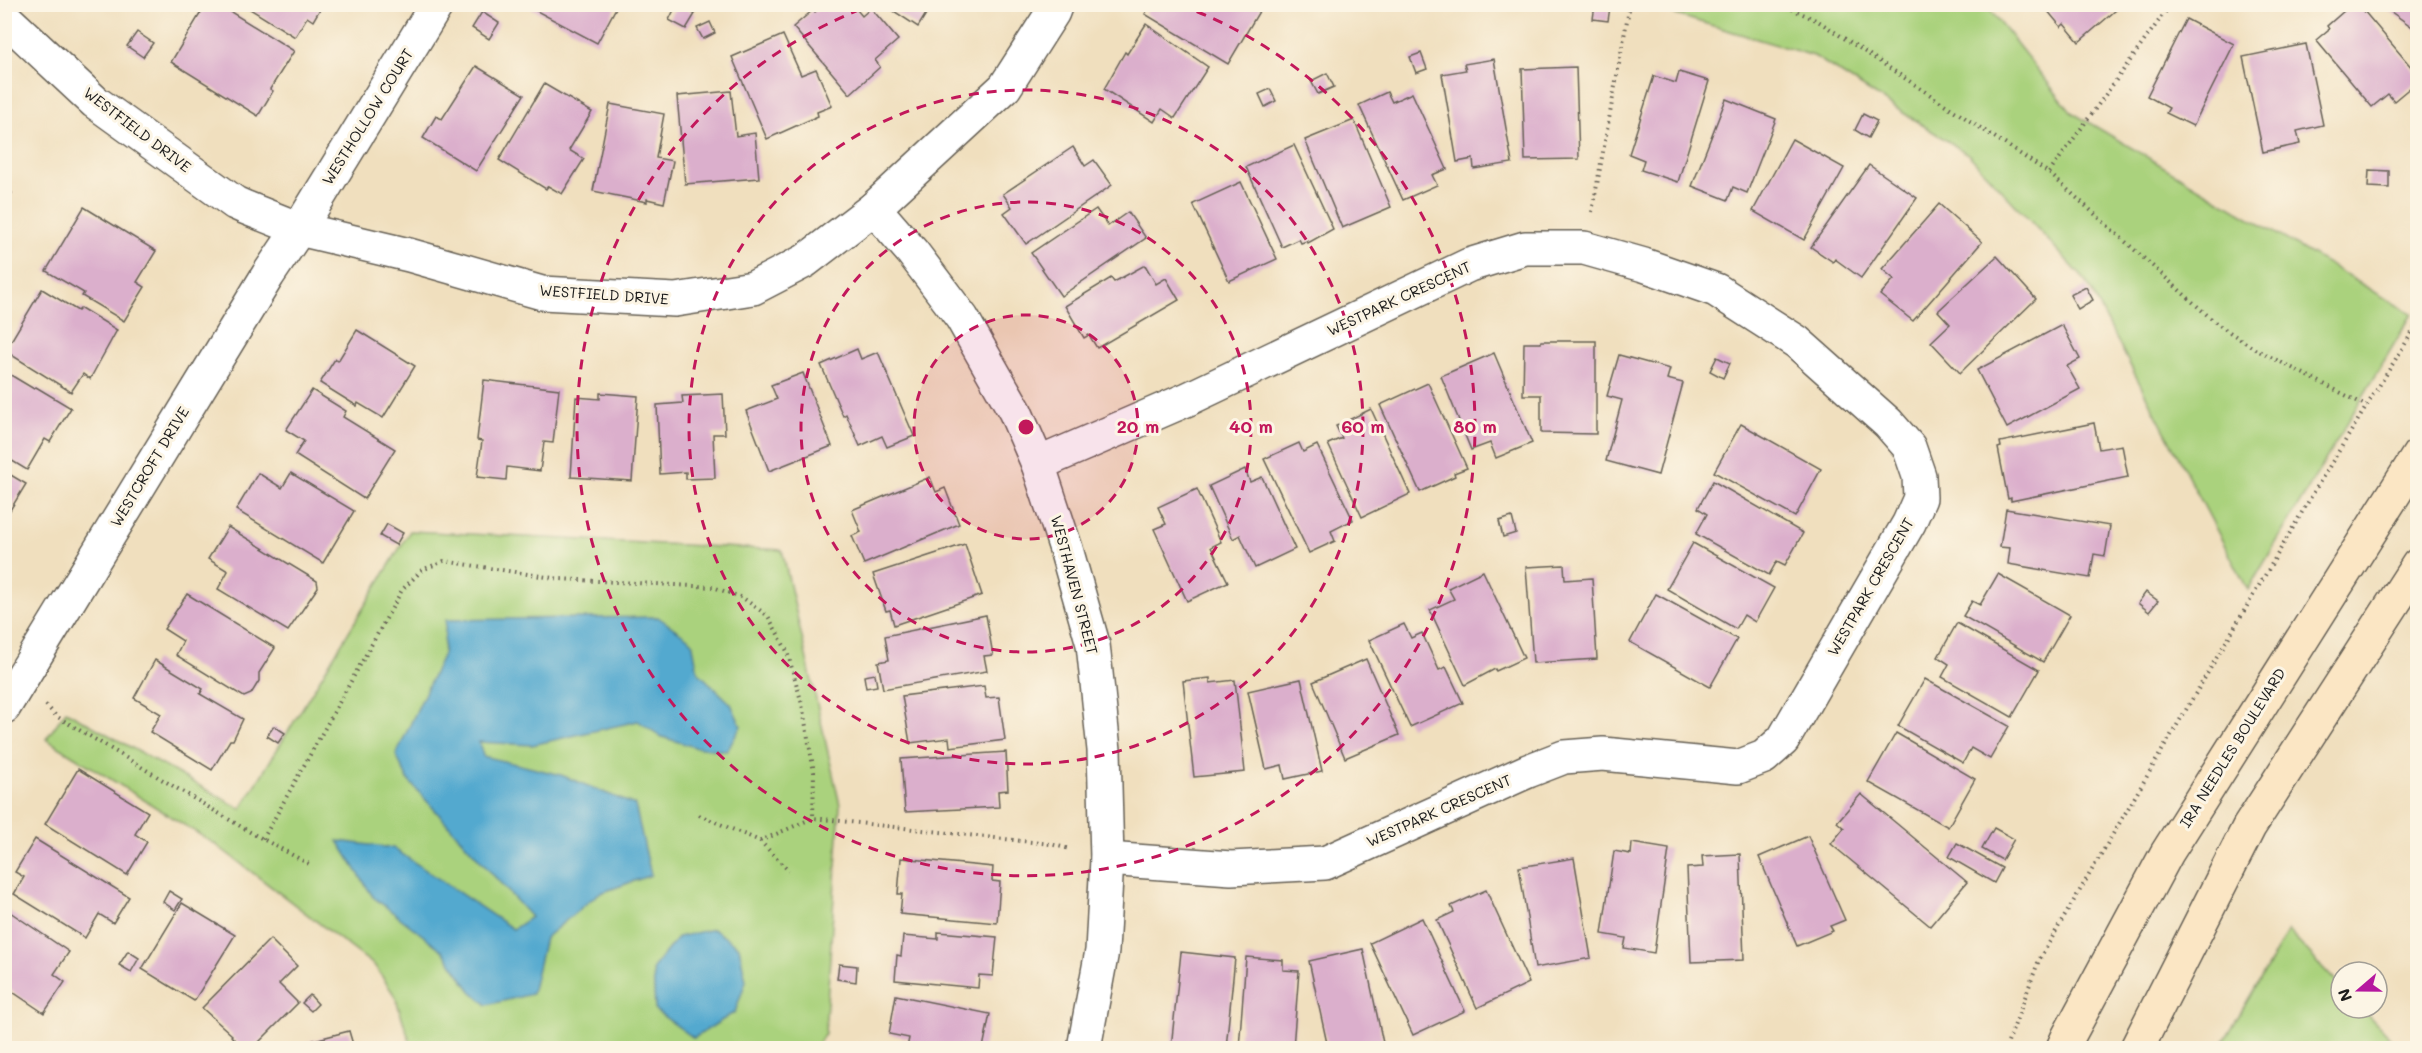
<svg xmlns="http://www.w3.org/2000/svg" width="2422" height="1053" viewBox="0 0 2422 1053" font-family="Mali,sans-serif">
  <style>
    .green { fill: #aad27d; stroke: #63774c; stroke-width: 1.5 }
    .water { fill: #53a9cf; stroke: #386276; stroke-width: 1.5 }
    .building { fill: #dbafcc }
    .lines { fill: none; stroke-linecap: round; stroke-linejoin: round }
    .street-casing { stroke: #666055; stroke-width: 36 }
    .secondary-casing { stroke: #666055; stroke-width: 36 }
    .path { stroke: #666055; stroke-width: 4; stroke-dasharray: 1.5 4.5; stroke-linecap: butt }
    .street { stroke: #fff; stroke-width: 33 }
    .secondary { stroke: #fbe6c4; stroke-width: 33 }
    .ring { fill: none; stroke: #c2185b; stroke-width: 3; stroke-dasharray: 10 8 }
    .labels { text-anchor: middle; stroke-width: 6; stroke-linejoin: round; paint-order: stroke }
    .street-label { font-size: 15px; fill: #1c1c1c; stroke: #fcf5e5 }
    .centre { fill: #c2185b; stroke: #fcf5e5; stroke-width: 3 }
    .ring-label { font-size: 18px; text-anchor: middle; font-weight: bold; fill: #c2185b; stroke: #fcf5e5; stroke-width: 6; stroke-linejoin: round; paint-order: stroke }
  </style>
  <rect width="100%" height="100%" fill="#fcf5e5"/>
  <filter id="ink" filterUnits="userSpaceOnUse"><feTurbulence type="fractalNoise" baseFrequency=".0167" numOctaves="2"/><feDisplacementMap in="SourceGraphic" scale="12" xChannelSelector="R" yChannelSelector="G"/><feConvolveMatrix kernelMatrix="1 2 1 2 8 2 1 2 1" color-interpolation-filters="sRGB"/></filter>
  <filter id="wash" filterUnits="userSpaceOnUse"><feTurbulence type="fractalNoise" baseFrequency=".008" numOctaves="4" result="noise"/><feDisplacementMap in="SourceGraphic" scale="24" xChannelSelector="R" yChannelSelector="G"/><feGaussianBlur stdDeviation="1.35" result="paint"/><feColorMatrix in="noise" values="0 0 0 0 0 0 0 0 0 0 0 0 0 0 0 0 0 1.4 0 .05"/><feComposite in="paint" operator="in"/></filter>
  <g filter="url(#wash)">
    <rect width="100%" height="100%" fill="#f0dfbe"/>
    <g class="green">
      <path d="M1643 5H1986L2071 112 2412 314 2248 590 2086 281 1968 154 1814 56Z"/>
      <path d="M410 531 782 550 840 805 825 1033 816 1048H412L395 996 375 966 215 844 46 739 66 711 241 809Z"/>
      <path d="M2288 931 2341 987V1008H2361L2400 1048H2220Z"/>
    </g>
    <g class="water">
      <path d="M658 617 692 641 698 672 731 704 741 726 727 751 695 747 662 737 638 721 532 745 479 742 483 756 561 775 635 805 651 875 598 894 545 938 532 994 487 1005 471 991 443 951 373 897 338 841 393 848 513 929 531 917 408 780 396 755 443 654 446 620Z"/>
      <path d="M713 929 739 947 746 981 735 1012 694 1038 655 1010 653 968 678 937Z"/>
    </g>
    <g id="blocks">
      <g class="building">
        <path d="M206 4H218L294 51 270 89 273 91 258 116 171 62Z"/>
        <path d="M242 4H323L313 21 307 17 295 37Z"/>
        <path d="M533 4H618L597 43 531 8Z"/>
        <path d="M677 4 695 14 686 29 669 20Z"/>
        <path d="M824 4H852L862 16 871 8 898 40 875 60 880 67 850 94 793 27 813 10 815 12Z"/>
        <path d="M883 4H929L927 7 929 9 918 27Z"/>
        <path d="M1151 4H1255L1261 8 1228 64 1145 14Z"/>
        <path d="M2042 4H2123L2079 42 2064 24 2061 27Z"/>
        <path d="M2352 4H2358L2418 75V81L2394 101 2388 94 2372 107 2316 40 2329 29 2327 26Z"/>
        <path d="M2380 4H2418V31Z"/>
        <path d="M1595 5 1610 7 1608 21 1593 19Z"/>
        <path d="M482 12 499 23 489 39 472 28Z"/>
        <path d="M2186 19 2234 44 2193 126 2166 113 2169 108 2147 96Z"/>
        <path d="M710 22 715 33 703 39 697 28Z"/>
        <path d="M1146 24 1208 67 1175 118 1162 109 1154 122 1104 89 1125 52 1127 54Z"/>
        <path d="M137 32 153 43 143 57 127 46Z"/>
        <path d="M783 35 801 75 816 69 832 106 817 112 818 116 767 139 732 57Z"/>
        <path d="M2306 44 2323 125 2297 131 2300 144 2263 152 2243 57Z"/>
        <path d="M1421 53 1427 69 1416 73 1410 57Z"/>
        <path d="M1494 59 1512 163 1474 169 1473 159 1457 162 1442 74 1466 70 1464 64Z"/>
        <path d="M476 66 524 95 476 171 423 138 436 116 442 119Z"/>
        <path d="M1576 67 1579 159 1525 160 1522 69Z"/>
        <path d="M1679 72 1709 81 1678 182 1641 170 1644 160 1629 154 1654 76 1676 83Z"/>
        <path d="M1327 73 1334 87 1318 94 1311 81Z"/>
        <path d="M544 84 592 112 569 150 584 159 562 194 548 186 546 189 499 160Z"/>
        <path d="M1270 89 1276 101 1265 107 1259 94Z"/>
        <path d="M731 91 736 136 755 133 759 178 685 184 677 96Z"/>
        <path d="M1387 92 1392 102 1412 93 1447 169 1432 175 1437 185 1403 200 1359 105Z"/>
        <path d="M1726 99 1776 119 1747 193 1733 187 1728 200 1692 186Z"/>
        <path d="M610 104 664 114 656 158 673 161 664 203 647 199V202L593 191Z"/>
        <path d="M1863 114 1877 121 1868 138 1855 130Z"/>
        <path d="M1354 120 1391 207 1342 228 1305 140Z"/>
        <path d="M1792 139 1844 168 1804 240 1753 211Z"/>
        <path d="M1294 145 1333 229 1308 243 1307 241 1301 243 1299 239 1282 247 1246 167Z"/>
        <path d="M1073 147 1085 166 1094 160 1112 185 1026 244 1004 213 1012 207 1003 194Z"/>
        <path d="M1869 165 1917 198 1861 278 1835 259 1833 262 1811 247Z"/>
        <path d="M2369 170 2389 171V188L2368 187Z"/>
        <path d="M1241 182 1277 259 1229 281 1193 204Z"/>
        <path d="M4 187 12 193 4 201Z"/>
        <path d="M1939 204 1982 242 1913 321 1880 295 1894 279 1882 269Z"/>
        <path d="M84 207 156 251 137 282 145 287 124 321 82 296 84 293 46 271Z"/>
        <path d="M1096 209 1108 226 1128 212 1146 238 1061 296 1031 253Z"/>
        <path d="M1997 256 2036 299 1960 373 1931 342 1950 324 1938 311Z"/>
        <path d="M1145 265 1156 284 1166 278 1179 300 1097 348 1089 335 1084 338 1065 306 1111 278 1114 282Z"/>
        <path d="M2086 287 2093 300 2078 309 2070 295Z"/>
        <path d="M42 289 78 311 81 308 117 330 90 379 83 374 71 392 5 351Z"/>
        <path d="M2062 325 2080 359 2067 366 2080 389 2007 428 1977 370Z"/>
        <path d="M357 330 415 366 383 418 358 403 357 406 320 383 335 359 338 361Z"/>
        <path d="M1541 341H1596V434L1541 433V395H1523L1524 343H1541Z"/>
        <path d="M857 349 861 359 878 352 914 436 887 447 882 436 860 446 846 414 843 416 821 365Z"/>
        <path d="M1494 353 1532 443 1496 458 1490 443 1471 450 1441 376Z"/>
        <path d="M1619 355 1670 369 1667 379 1683 383 1658 475 1606 461 1622 400 1607 396Z"/>
        <path d="M1717 357 1730 363 1723 378 1710 371Z"/>
        <path d="M4 371 34 389 36 387 71 408 50 442 45 439 27 470 4 456Z"/>
        <path d="M803 373 832 446 769 471 746 411 777 399 771 385Z"/>
        <path d="M484 380 559 389 553 443 544 442 540 471 507 467 506 480 477 477 482 441 477 440Z"/>
        <path d="M1428 383 1467 468 1454 473 1455 476 1420 492 1380 405Z"/>
        <path d="M312 390 346 411 343 417 395 449 364 499 295 455 304 441 286 430Z"/>
        <path d="M600 393 638 396 632 481 571 477 576 397 600 399Z"/>
        <path d="M723 394 725 434H713L715 478 686 479V472L660 474 657 405 683 403 682 396Z"/>
        <path d="M1371 409 1410 494 1362 517 1328 444 1342 438 1336 426Z"/>
        <path d="M2094 423 2099 449 2122 445 2128 477 2011 501V498L2008 499 1998 448 2001 447 2000 442Z"/>
        <path d="M1741 424 1821 469 1795 517 1714 472Z"/>
        <path d="M1299 443 1303 452 1317 445 1353 520 1331 531 1335 541 1309 553 1264 459Z"/>
        <path d="M1245 469 1250 482 1262 477 1295 549 1255 568 1240 535 1233 539 1209 486Z"/>
        <path d="M4 471 26 484 4 520Z"/>
        <path d="M258 473 282 488 291 473 354 511 323 563 236 510Z"/>
        <path d="M930 477 936 492 945 488 959 524 864 564 852 536 861 532 852 510Z"/>
        <path d="M1713 481 1803 533 1785 565 1777 561 1769 575 1696 534 1707 514 1698 508Z"/>
        <path d="M1197 489 1221 542 1211 547 1228 582 1187 601 1154 529 1166 524 1158 507Z"/>
        <path d="M2006 509 2110 526 2105 556 2094 554 2090 578 2008 564 2010 548 2000 547Z"/>
        <path d="M1512 517 1516 533 1503 537 1499 521Z"/>
        <path d="M387 524 403 533 396 545 380 536Z"/>
        <path d="M228 527 317 581 318 587 288 631 218 589 228 571 208 559Z"/>
        <path d="M1693 543 1774 588 1755 622 1744 615 1736 629 1667 589Z"/>
        <path d="M965 544 982 595 894 625 890 610 886 611 873 574Z"/>
        <path d="M1564 565 1565 580 1592 578 1597 659 1533 663 1526 567Z"/>
        <path d="M1483 571 1524 658 1496 671 1495 669 1465 685 1430 610 1454 599 1448 588Z"/>
        <path d="M1998 574 2070 615 2043 662 1963 616 1972 601 1980 605Z"/>
        <path d="M2146 592 2158 601 2149 612 2138 603Z"/>
        <path d="M187 594 275 648 259 673V681L251 694 244 697 176 655 183 641 164 629Z"/>
        <path d="M1656 594 1737 639 1710 687 1630 642Z"/>
        <path d="M986 615 993 655 984 656 987 671 883 689 878 662 889 660 885 636Z"/>
        <path d="M1957 623 2039 670 2012 717 1942 677 1949 664 1938 657Z"/>
        <path d="M1404 624 1411 638 1422 633 1439 670 1446 667 1463 703 1410 727 1369 640Z"/>
        <path d="M1366 659 1399 735 1345 758 1313 682Z"/>
        <path d="M155 660 203 689 200 694 243 719 233 740H230L212 770 150 732 161 714 134 698Z"/>
        <path d="M875 674 877 686 866 688 864 676Z"/>
        <path d="M1210 678V683L1235 680 1245 772 1194 777 1183 681Z"/>
        <path d="M1301 679 1322 771 1285 779 1282 765 1266 769 1248 691Z"/>
        <path d="M1925 679 2009 726 1990 759 1971 748 1963 763 1898 726Z"/>
        <path d="M984 686 986 698 999 697 1005 740 950 747 949 738 910 743 902 696Z"/>
        <path d="M274 726 285 733 278 743 267 736Z"/>
        <path d="M1896 733 1975 779 1948 827 1868 782Z"/>
        <path d="M1006 752 1008 790 998 791 999 807 905 812 901 759Z"/>
        <path d="M78 769 148 812 135 834 147 842 127 875 45 824Z"/>
        <path d="M1861 794 1967 882 1930 926 1831 844 1844 828 1837 822Z"/>
        <path d="M1994 828 2014 839 2002 860 1982 849Z"/>
        <path d="M1808 836 1845 920 1830 926 1833 931 1797 946 1759 857Z"/>
        <path d="M35 839 129 897 113 923 99 914 85 938 14 894 24 877 15 872Z"/>
        <path d="M1632 843 1669 849 1654 953 1624 948 1626 938 1602 934 1614 851 1631 854Z"/>
        <path d="M1957 843 2002 868 1994 883 1949 857Z"/>
        <path d="M1740 854 1744 960 1691 962 1687 868 1703 867 1702 856Z"/>
        <path d="M901 858 993 867 992 881 1000 882 997 923 900 914 902 894H898Z"/>
        <path d="M1574 858 1591 958 1535 968 1519 867Z"/>
        <path d="M1486 890 1529 983 1477 1008 1437 920 1454 912 1451 906Z"/>
        <path d="M169 891 182 899 175 910 163 902Z"/>
        <path d="M182 903 235 935 194 1001 142 969Z"/>
        <path d="M4 908 69 952 54 974 65 982 44 1013 4 986Z"/>
        <path d="M1422 918 1465 1011 1413 1035 1370 943Z"/>
        <path d="M938 932 997 937 993 976 979 975 978 988 895 980 897 955 901 956 903 936 938 939Z"/>
        <path d="M270 939 297 966 279 984 298 1003 253 1048H243L231 1036 232 1035 202 1008Z"/>
        <path d="M1363 949 1383 1043 1358 1048H1328L1309 961Z"/>
        <path d="M128 951 139 958 131 972 119 965Z"/>
        <path d="M1181 952 1235 958 1226 1048H1171Z"/>
        <path d="M1246 957 1283 960V970L1299 971 1293 1048H1239Z"/>
        <path d="M839 964 857 966 856 982 837 979Z"/>
        <path d="M310 995 318 1004 311 1011 302 1003Z"/>
        <path d="M896 995 990 1014 983 1048H907L909 1038 889 1034Z"/>
        <path d="M349 1031 354 1048H284Z"/>
      </g>
    </g>
  </g>
  <g filter="url(#ink)">
    <use href="#blocks" fill-opacity="0" stroke="#666055" stroke-width="1.5"/>
    <g class="lines">
      <defs>
        <g id="street">
          <path d="M4 17 95 102 235 203 244 207 299 229 409 255 542 293 675 300 753 288 805 261 874 208 1005 87 1053 12 1056 4"/>
          <path d="M874 208 913 253 962 318 1015 411 1038 464 1066 549 1093 644 1104 750 1107 859 1102 951 1084 1048"/>
          <path d="M1038 464 1188 399 1469 265 1525 248H1584L1644 265 1716 290 1797 342 1888 423 1909 447 1919 476 1920 498 1909 523 1783 740 1764 757 1738 767 1603 754 1564 757 1528 771 1325 863 1231 868 1107 859"/>
          <path d="M4 707 268 275 299 229 437 4"/>
        </g>
        <g id="secondary">
          <path d="M2063 1048 2068 1037 2167 853 2418 456"/>
          <path d="M2137 1048 2249 827 2418 565"/>
        </g>
      </defs>
      <use href="#street" class="street-casing"/>
      <use href="#secondary" class="secondary-casing"/>
      <g class="path">
        <path d="M1781 4 1818 21 2049 173 2216 323 2255 349 2367 406"/>
        <path d="M2049 173 2171 4"/>
        <path d="M1592 212 1630 4"/>
        <path d="M46 705 56 716 250 832 309 864"/>
        <path d="M699 815 760 841 789 871"/>
        <path d="M263 839 402 590 422 570 444 561 560 579 713 587 743 598 768 616 787 651 802 704 814 772 813 818"/>
        <path d="M760 841 813 818 1050 844 1070 849"/>
        <path d="M2006 1048 2039 960 2321 480 2418 323"/>
      </g>
      <use href="#street" class="street"/>
      <use href="#secondary" class="secondary"/>
    </g>
  </g>
  <circle cx="1026" cy="427" r="112" fill="#c2185b" fill-opacity=".12"/>
  <g class="ring">
    <circle cx="1026" cy="427" r="112"/>
    <circle cx="1026" cy="427" r="225"/>
    <circle cx="1026" cy="427" r="337"/>
    <path d="M1180 5A449 449 0 1 1 872 5"/>
  </g>
  <g class="labels">
    <g class="street-label">
      <text transform="translate(368 117) rotate(-58)" y="5">WESTHOLLOW COURT</text>
      <text transform="translate(137 130) rotate(37)" y="5">WESTFIELD DRIVE</text>
      <text transform="translate(604 295) rotate(4)" y="5">WESTFIELD DRIVE</text>
      <text transform="translate(1399 299) rotate(-25)" y="5">WESTPARK CRESCENT</text>
      <text transform="translate(150 467) rotate(-59)" y="5">WESTCROFT DRIVE</text>
      <text transform="translate(1074 585) rotate(75)" y="5">WESTHAVEN STREET</text>
      <text transform="translate(1871 587) rotate(-60)" y="5">WESTPARK CRESCENT</text>
      <text transform="translate(2233 748) rotate(-58)" y="5">IRA NEEDLES BOULEVARD</text>
      <text transform="translate(1439 811) rotate(-24)" y="5">WESTPARK CRESCENT</text>
    </g>
  </g>
  <circle cx="1026" cy="427" r="9" class="centre"/>
  <g class="ring-label">
    <text x="1138" y="433">20 m</text>
    <text x="1251" y="433">40 m</text>
    <text x="1363" y="433">60 m</text>
    <text x="1475" y="433">80 m</text>
  </g>
  <rect width="2422" height="1053" fill="none" stroke="#fcf5e5" stroke-width="24"/>
  <g transform="translate(2359 990) rotate(250)"><circle r="28" fill="#fcf5e5" stroke="#a29e95" stroke-width="1.5"/>
  <path d="M0-4.5L10 22L0 15L-10 22Z" fill="#b5179e"/>
  <text y="-9" font-size="16" font-weight="bold" text-anchor="middle" fill="#1c1c1c">N</text>
  </g>
</svg>
